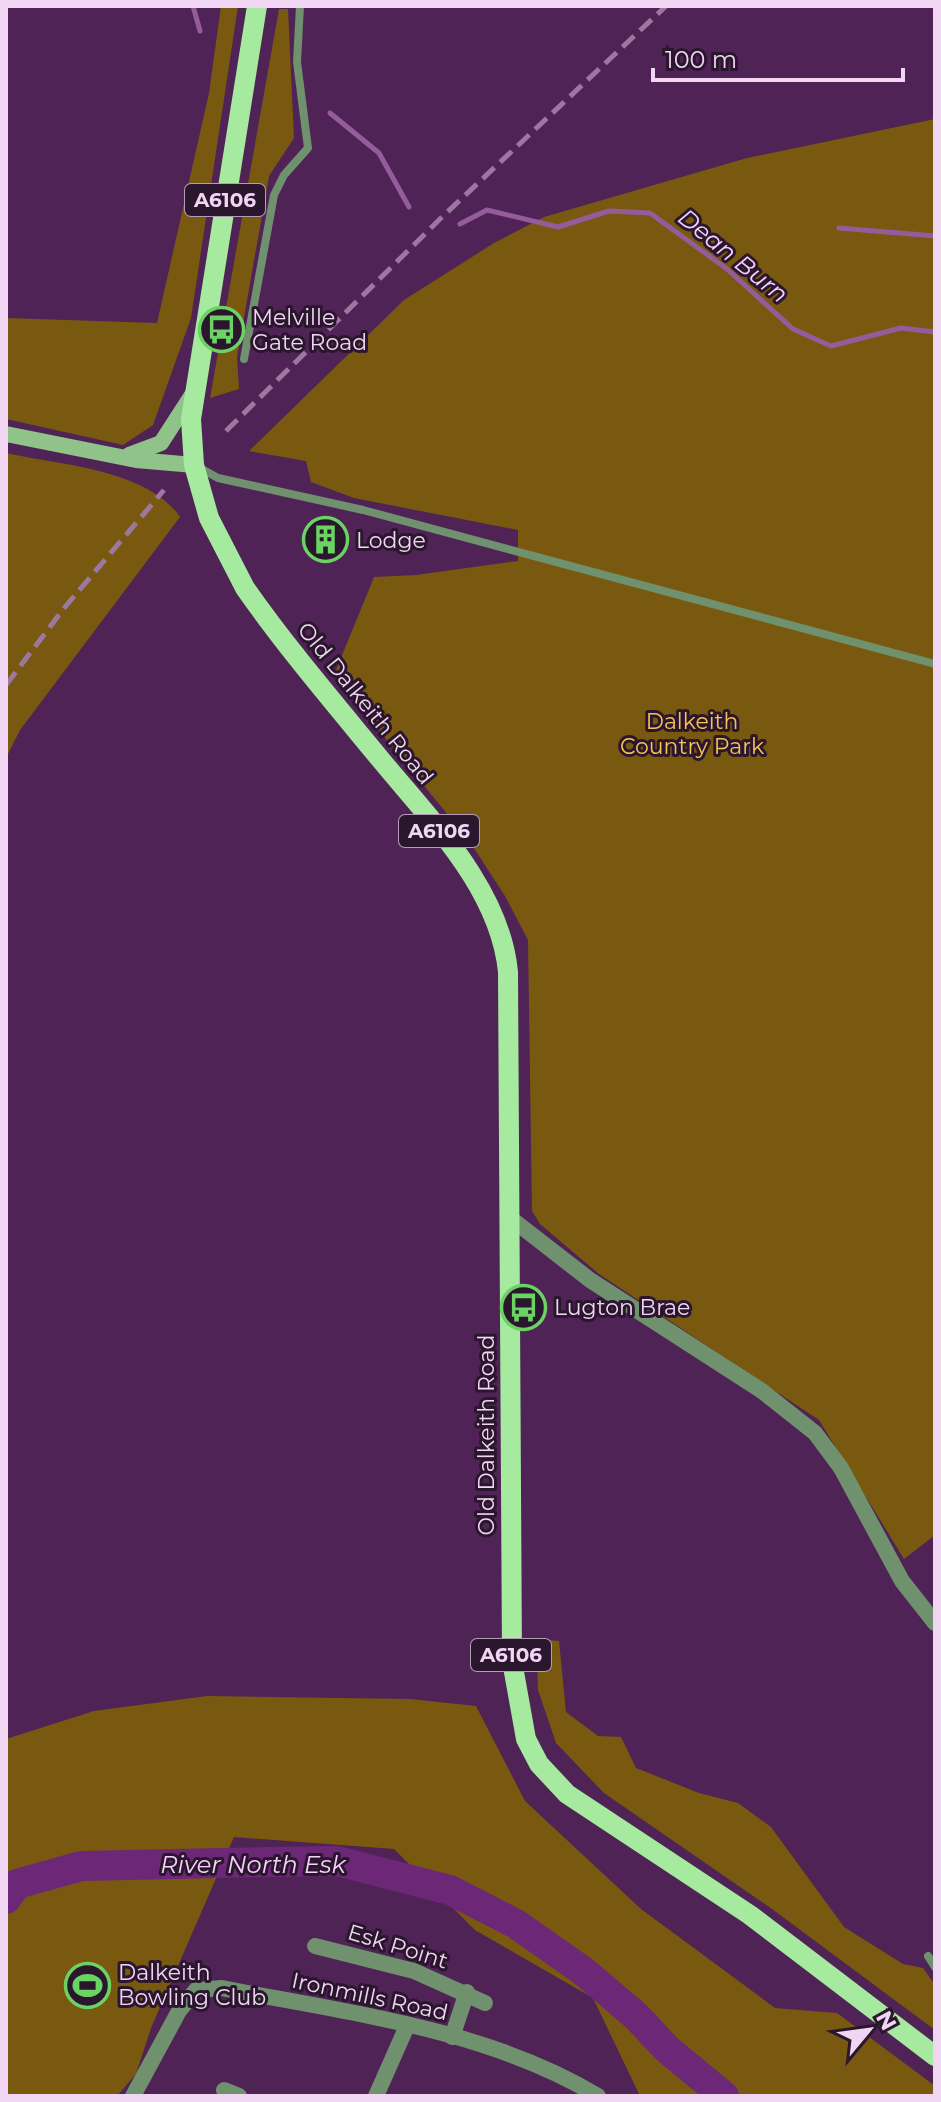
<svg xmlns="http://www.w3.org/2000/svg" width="941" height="2102" viewBox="0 0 941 2102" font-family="Montserrat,sans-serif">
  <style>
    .green { fill: #79590f }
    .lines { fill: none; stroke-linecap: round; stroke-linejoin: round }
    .stream { stroke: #955c9c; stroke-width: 5 }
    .river { stroke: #6d2777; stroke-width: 30 }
    .lane { stroke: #70916d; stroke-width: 8 }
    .street { stroke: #70916d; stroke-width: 16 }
    .secondary { stroke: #8fc389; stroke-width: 16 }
    .primary { stroke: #a5ea9f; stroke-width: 20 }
    .rail { stroke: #9c78a1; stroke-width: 5; stroke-dasharray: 16 8; stroke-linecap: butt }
    .labels { text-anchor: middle; stroke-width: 6; stroke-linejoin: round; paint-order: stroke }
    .shield { fill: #2a172d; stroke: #b59db8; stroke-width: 2 }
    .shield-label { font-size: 20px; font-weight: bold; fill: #f1d6f4 }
    .poi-label { font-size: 22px; fill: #f1d6f4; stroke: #2a172d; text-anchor: start }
    .street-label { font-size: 22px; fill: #f1d6f4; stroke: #2a172d }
    .park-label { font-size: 22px; fill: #f7c154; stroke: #2a172d }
    .water-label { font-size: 24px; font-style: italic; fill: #f6d1fb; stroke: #2a172d }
  </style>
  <rect width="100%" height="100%" fill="#4f2355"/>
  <g class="green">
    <path d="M221 6H238L191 318 153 425 123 445 6 419V318L157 323 209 93Z"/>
    <path d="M279 9H288L294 138 269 176 237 357 239 389 210 398Z"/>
    <path d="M935 119V1535L904 1559 819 1420 599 1274 540 1224 532 1211 528 940 505 896 470 842 334 675 374 577 416 575 518 561V530L354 498 311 482 306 461 249 451 404 300 494 243 544 217 747 158Z"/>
    <path d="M6 453C60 465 147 469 180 517L20 730 6 758Z"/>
    <path d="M536 1639 559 1641 566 1712 598 1736 621 1737 636 1768 699 1793 738 1803 771 1827 844 1927 903 1964 923 1968 935 1985V2030L772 1909 604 1793 556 1743 538 1690Z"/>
    <path d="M207 1696 410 1699 476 1706 525 1801 641 1909 775 2008 837 2013 935 2086V2096H640L593 1998 475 1930 394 1849 234 1837 151 2028 136 2074 117 2096H6V1739L94 1711Z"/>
  </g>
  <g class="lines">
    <g class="stream">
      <path d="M193 6 200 31"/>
      <path d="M330 113 379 153 409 207"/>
      <path d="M460 224 487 210 558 227 609 211 650 213 727 269 793 329 831 346 901 328 935 332"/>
      <path d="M839 228 935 236"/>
    </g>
    <path class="river" d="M6 1899 17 1884 81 1866 270 1862 337 1861 450 1890 516 1924 583 1971 636 2016 667 2049 724 2096"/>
    <g class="lane">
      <path d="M244 359 274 195 284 175 308 148 297 62 300 6"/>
      <path d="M198 467 218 478 363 510 935 664"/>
      <path d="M928 1956 935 1967"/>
    </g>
    <g class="street">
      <path d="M509 1217 590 1280 762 1391 815 1433 841 1468 902 1581 935 1623"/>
      <path d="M315 1946 414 1971 485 2003"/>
      <path d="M452 2037 467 1992"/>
      <path d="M224 2090 239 2096"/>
      <path d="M133 2096 179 2011 196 1990 222 1988C348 2013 487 2029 598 2096"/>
      <path d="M376 2096 407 2026"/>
    </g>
    <g class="secondary">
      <path d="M6 434 136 460 194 465"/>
      <path d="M129 455 161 443 192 395"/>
    </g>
    <path class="primary" d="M257 6 191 419 194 465 209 518 245 588C287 648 335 704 381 760 432 822 500 889 508 972L512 1661 526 1739 539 1764 567 1794 750 1915 935 2056"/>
    <g class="rail">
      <path d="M226 431 442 217 666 6"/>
      <path d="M6 685 65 607 164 490"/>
    </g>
  </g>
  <defs>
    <symbol id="bus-ring" viewBox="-11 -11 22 22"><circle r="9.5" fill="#2a172d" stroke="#6bd363" stroke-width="1.5"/><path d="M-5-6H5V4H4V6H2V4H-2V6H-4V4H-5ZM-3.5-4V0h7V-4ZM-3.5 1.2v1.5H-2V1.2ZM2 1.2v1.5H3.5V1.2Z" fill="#6bd363"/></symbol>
    <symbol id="building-ring" viewBox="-11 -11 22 22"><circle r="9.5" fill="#2a172d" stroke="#6bd363" stroke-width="1.5"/><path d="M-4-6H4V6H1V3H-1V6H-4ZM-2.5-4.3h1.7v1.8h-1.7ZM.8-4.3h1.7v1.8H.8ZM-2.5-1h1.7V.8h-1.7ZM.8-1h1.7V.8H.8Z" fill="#6bd363"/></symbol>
    <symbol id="stadium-ring" viewBox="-11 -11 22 22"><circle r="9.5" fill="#2a172d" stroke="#6bd363" stroke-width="1.5"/><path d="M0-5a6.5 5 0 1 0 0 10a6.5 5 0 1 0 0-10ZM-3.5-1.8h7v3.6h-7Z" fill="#6bd363"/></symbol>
  </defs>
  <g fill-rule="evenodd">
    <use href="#bus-ring" x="196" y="304" width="51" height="51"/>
    <use href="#building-ring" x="300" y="514" width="51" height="51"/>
    <use href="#bus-ring" x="498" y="1282" width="51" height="51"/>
    <use href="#stadium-ring" x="62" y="1960" width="51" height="51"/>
  </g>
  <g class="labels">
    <g class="shield">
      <rect x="185" y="184" width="80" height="32" rx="6"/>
      <rect x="399" y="815" width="80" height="32" rx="6"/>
      <rect x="471" y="1639" width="80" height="32" rx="6"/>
    </g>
    <g class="shield-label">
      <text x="225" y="207">A6106</text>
      <text x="439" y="838">A6106</text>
      <text x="511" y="1662">A6106</text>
    </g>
    <g class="poi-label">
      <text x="252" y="325">Melville<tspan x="252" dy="25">Gate Road</tspan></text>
      <text x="356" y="548">Lodge</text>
      <text x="554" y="1315">Lugton Brae</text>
      <text x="118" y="1980">Dalkeith<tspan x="118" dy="25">Bowling Club</tspan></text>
    </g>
    <g class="street-label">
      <text transform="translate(366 703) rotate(51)" y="8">Old Dalkeith Road</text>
      <text transform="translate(486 1435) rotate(-90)" y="8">Old Dalkeith Road</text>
      <text transform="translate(398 1946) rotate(17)" y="8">Esk Point</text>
      <text transform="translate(370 1996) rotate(12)" y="8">Ironmills Road</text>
    </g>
    <g class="park-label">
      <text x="692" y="729">Dalkeith<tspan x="692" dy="25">Country Park</tspan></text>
    </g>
    <g class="water-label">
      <text transform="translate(733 256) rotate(39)" y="8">Dean Burn</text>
      <text x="253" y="1873">River North Esk</text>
    </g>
  </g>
  <rect width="941" height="2102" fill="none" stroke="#f1d6f4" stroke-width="16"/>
  <g transform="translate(869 2030) rotate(61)" stroke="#2a172d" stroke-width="6" paint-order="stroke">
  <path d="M0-6L14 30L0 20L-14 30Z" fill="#f1d6f4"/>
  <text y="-12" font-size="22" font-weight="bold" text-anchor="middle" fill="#f1d6f4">N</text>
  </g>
  <path d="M653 68v12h250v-12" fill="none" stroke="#f1d6f4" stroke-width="4"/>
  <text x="665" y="68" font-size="24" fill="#f1d6f4" stroke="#2a172d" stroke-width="6" paint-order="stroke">100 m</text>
</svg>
